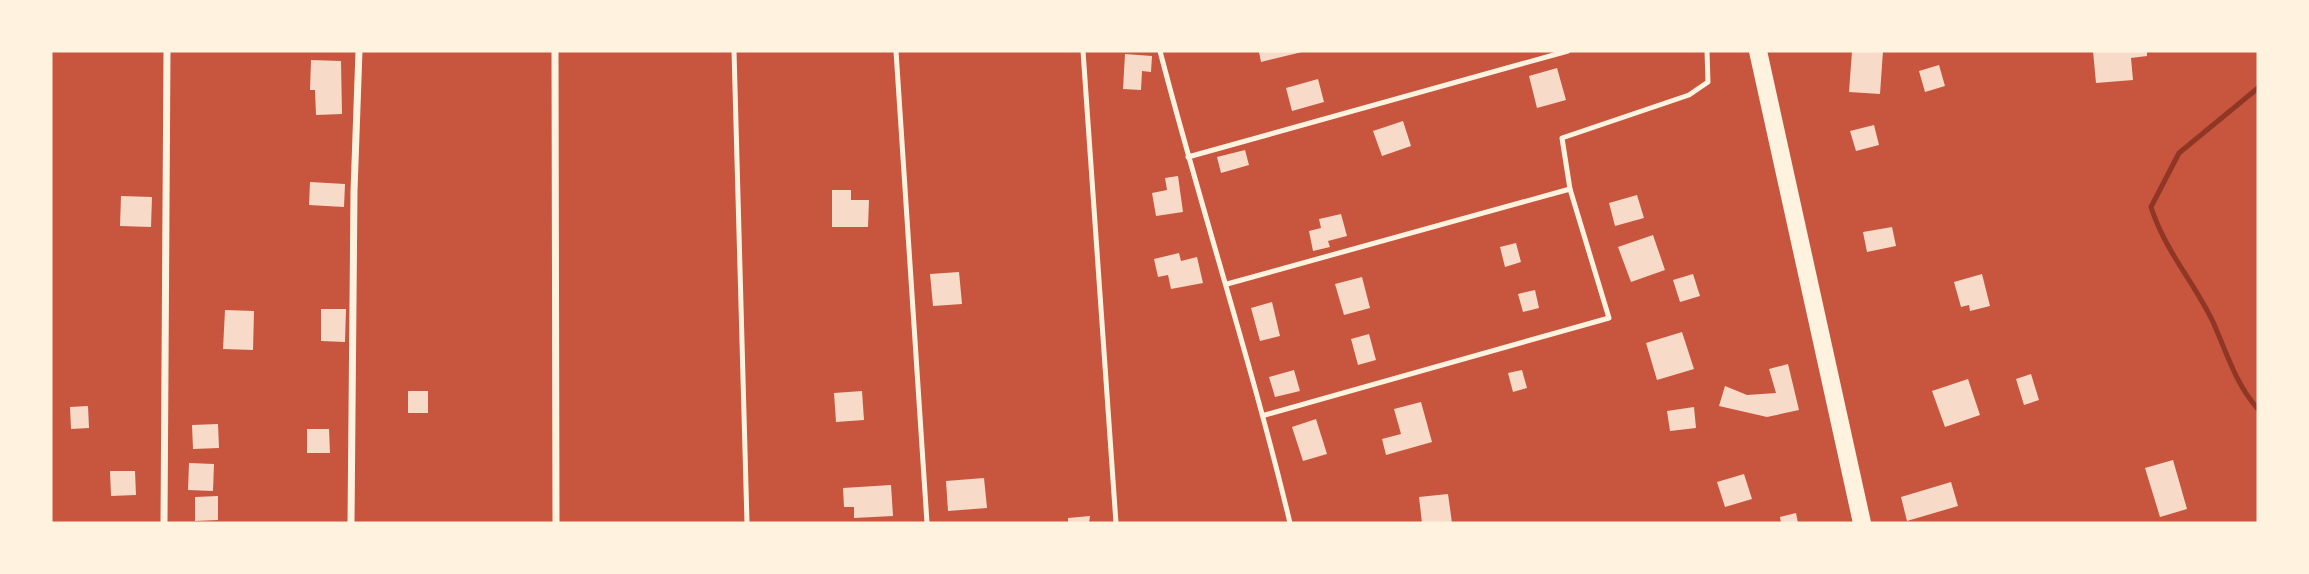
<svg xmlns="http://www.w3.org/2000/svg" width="2309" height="574" viewBox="0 0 2309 574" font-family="Raleway,sans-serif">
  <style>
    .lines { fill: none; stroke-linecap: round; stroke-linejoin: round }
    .stream { stroke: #8f3625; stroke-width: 5 }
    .building { fill: #f7dbc8 }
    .service { stroke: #fff3e0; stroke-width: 5 }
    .minor { stroke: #fff3e0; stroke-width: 7 }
    .primary { stroke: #fff3e0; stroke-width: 18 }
  </style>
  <rect width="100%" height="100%" fill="#c8553d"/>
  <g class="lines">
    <path class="stream" d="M2258 88 2179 153 2151 207C2166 253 2193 280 2213 322 2227 353 2235 383 2258 409"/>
  </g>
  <g class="building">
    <path d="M1262 51H1302V52L1261 62 1259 52Z"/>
    <path d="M1852 51H1883L1880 94 1849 92Z"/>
    <path d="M2093 51H2147V56L2131 58 2133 80 2096 83Z"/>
    <path d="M1125 54 1152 56 1151 72 1142 71 1141 90 1123 89Z"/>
    <path d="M311 60 341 61 342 114 316 115 315 90H310Z"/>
    <path d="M1939 65 1945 86 1925 92 1919 71Z"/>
    <path d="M1557 68 1566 100 1537 108 1529 76Z"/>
    <path d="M1318 79 1324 102 1292 111 1286 88Z"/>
    <path d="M1403 121 1411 146 1382 156 1373 131Z"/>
    <path d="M1874 125 1879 145 1856 151 1850 131Z"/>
    <path d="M1245 150 1249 165 1221 173 1217 157Z"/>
    <path d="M1178 176 1183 212 1156 216 1152 193 1167 190 1165 178Z"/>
    <path d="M310 182 345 184 344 207 309 205Z"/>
    <path d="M832 190H851V200H869L868 227H832Z"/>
    <path d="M1637 195 1644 218 1615 226 1609 203Z"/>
    <path d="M121 196 152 197 151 227 120 226Z"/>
    <path d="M1341 214 1347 236 1328 241 1330 247 1313 251 1309 231 1321 228 1319 219Z"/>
    <path d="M1892 227 1896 246 1867 252 1863 232Z"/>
    <path d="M1653 235 1665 270 1631 282 1618 247Z"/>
    <path d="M1516 243 1521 262 1505 267 1500 247Z"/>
    <path d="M1179 253 1181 261 1197 257 1203 283 1171 289 1168 275 1158 277 1154 259Z"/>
    <path d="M959 272 962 304 933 306 930 274Z"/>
    <path d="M1693 274 1700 296 1680 302 1673 280Z"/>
    <path d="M1982 274 1990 306 1970 311 1969 305 1961 307 1954 282Z"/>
    <path d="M1362 277 1370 308 1344 315 1335 284Z"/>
    <path d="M1535 290 1539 308 1523 312 1518 294Z"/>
    <path d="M1272 302 1280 336 1260 341 1251 308Z"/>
    <path d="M321 309H346L345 342 321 341Z"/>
    <path d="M225 310 254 311 253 350 223 349Z"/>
    <path d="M1682 332 1694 369 1657 380 1646 343Z"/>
    <path d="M1369 334 1376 360 1358 365 1351 339Z"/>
    <path d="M1788 364 1799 410 1767 417 1719 406 1725 386 1747 395 1776 393 1769 369Z"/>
    <path d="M1294 370 1300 391 1275 397 1269 377Z"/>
    <path d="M1522 370 1527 388 1513 392 1508 373Z"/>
    <path d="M2031 374 2039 400 2024 405 2016 379Z"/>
    <path d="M1968 379 1980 415 1945 427 1932 391Z"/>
    <rect x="408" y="391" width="20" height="22"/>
    <path d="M862 391 864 420 836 422 834 393Z"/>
    <path d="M1421 402 1432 442 1386 455 1382 439 1401 434 1394 409Z"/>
    <path d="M88 406 89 428 71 429 70 407Z"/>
    <path d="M1694 407 1696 428 1670 431 1667 411Z"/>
    <path d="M1316 419 1327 454 1303 461 1292 427Z"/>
    <path d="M218 424 219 448 193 449 192 425Z"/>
    <path d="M307 429H329L330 453H307Z"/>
    <path d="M2173 460 2187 509 2160 517 2145 468Z"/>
    <path d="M189 463 214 464 213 491 188 490Z"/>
    <path d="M110 471H135L136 495 111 496Z"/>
    <path d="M1744 474 1752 499 1725 507 1717 482Z"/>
    <path d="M984 478 987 508 948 511 946 481Z"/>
    <path d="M1951 482 1958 506 1907 521 1901 497Z"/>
    <path d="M891 485 893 516 854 518V507H844L843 488Z"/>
    <path d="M1448 494 1452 523H1422L1419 497Z"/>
    <path d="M218 496V520L195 521V497Z"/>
    <path d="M1796 513 1798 523H1781L1780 517Z"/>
    <path d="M1090 516 1089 523H1068V518Z"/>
  </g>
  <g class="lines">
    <g class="service">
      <path d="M734 51 747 523"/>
      <path d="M896 51 927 523"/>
      <path d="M1083 51 1116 523"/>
      <path d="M1160 51C1201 209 1252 364 1290 523"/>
      <path d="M1188 157 1568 51"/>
      <path d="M1227 284 1570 189"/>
      <path d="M1265 415 1609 318 1570 189 1562 138 1689 95 1708 82 1707 51"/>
    </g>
    <g class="minor">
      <path d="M555 51 556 523"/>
      <path d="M164 523 167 51"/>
      <path d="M351 523 354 191 359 51"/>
    </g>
    <path class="primary" d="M1758 51 1862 523"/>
  </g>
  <rect width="2309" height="574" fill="none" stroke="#fff3e0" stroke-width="105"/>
</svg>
